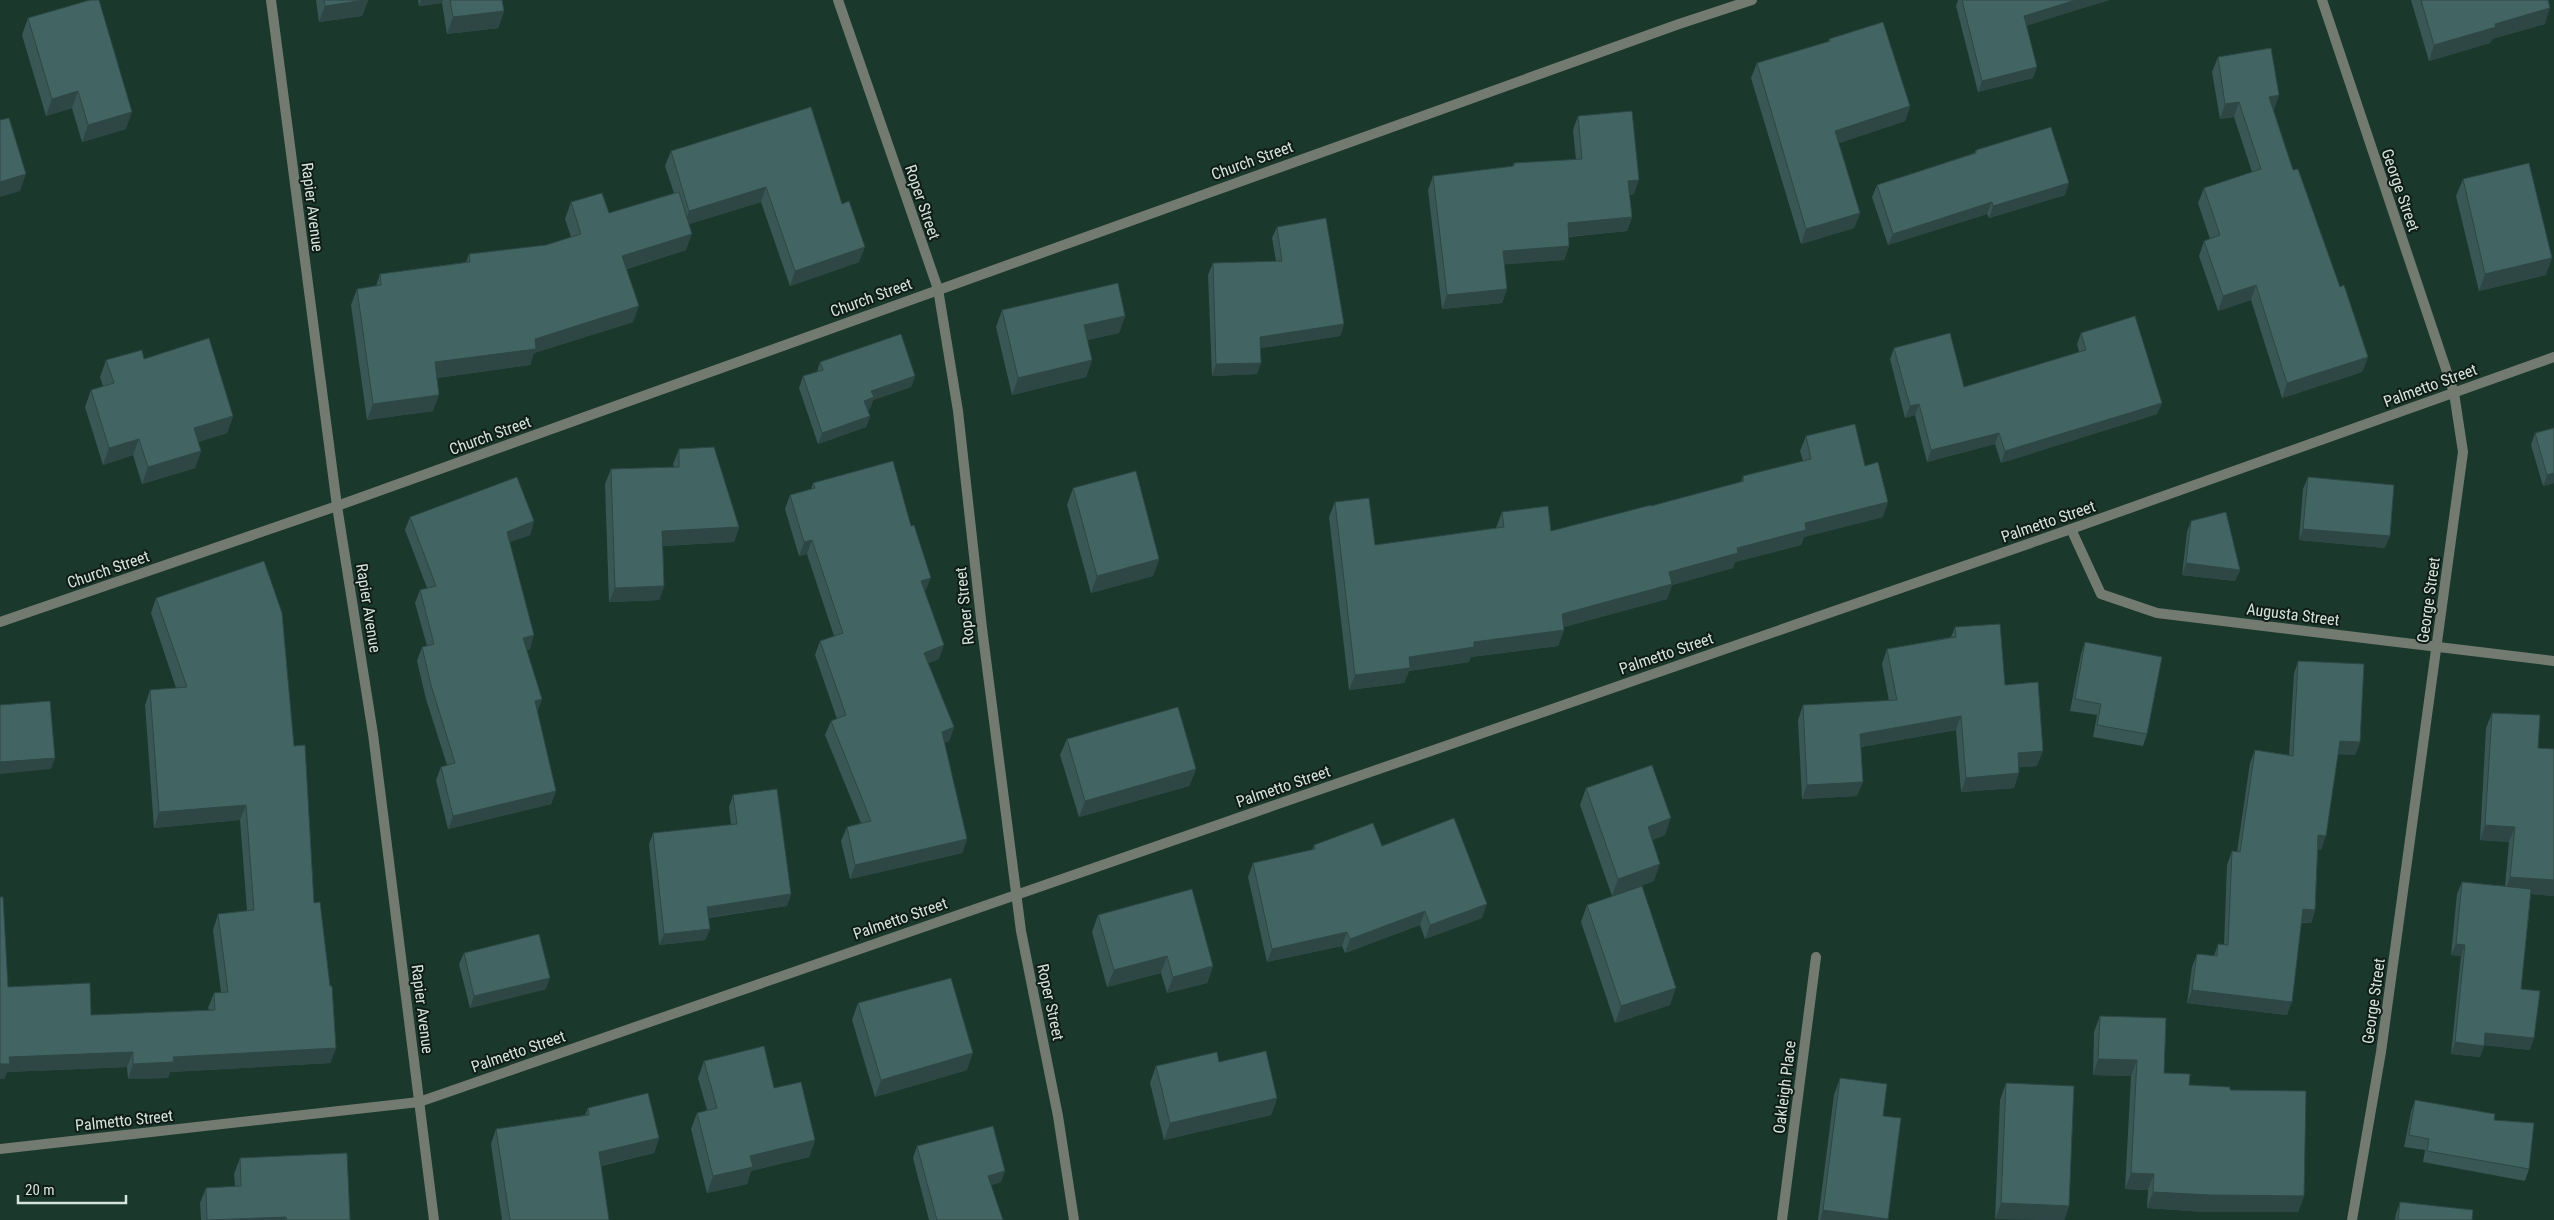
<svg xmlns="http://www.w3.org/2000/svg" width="2554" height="1220" viewBox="0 0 2554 1220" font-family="'Roboto Condensed',sans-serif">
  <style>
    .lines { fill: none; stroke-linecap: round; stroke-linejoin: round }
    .minor { stroke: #737b71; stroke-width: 10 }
    .wall { fill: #395755 }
    .shaded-wall { fill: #2e4745 }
    .building { fill: #426563; stroke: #2e4745 }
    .labels { text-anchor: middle; stroke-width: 4; stroke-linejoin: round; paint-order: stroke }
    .street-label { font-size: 16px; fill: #d4e4dc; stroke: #101c17 }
  </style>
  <rect width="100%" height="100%" fill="#1b382c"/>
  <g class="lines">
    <g class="minor">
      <path d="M271 0 337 506 373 734 434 1220"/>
      <path d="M838 0 938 289 958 411 982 628 1021 931 1058 1116 1074 1220"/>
      <path d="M2322 0 2454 393 2463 452 2381 1052 2352 1220"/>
      <path d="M2071 529 2101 594 2157 613 2554 661"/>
      <path d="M0 622 337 506 1679 24 1752 0"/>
      <path d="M0 1149 419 1102 2071 529 2554 357"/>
      <path d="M1782 1220 1816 957"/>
    </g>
  </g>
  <g class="wall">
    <path d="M316 0H368L362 16 319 22Z"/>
    <path d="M418 0H502L504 11 498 28 447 34 442 3 419 6Z"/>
    <path d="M1958 0H2109L2026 25 2033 78 1978 92 1956 6Z"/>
    <path d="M2411 0H2548L2545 24 2492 39 2490 43 2429 61Z"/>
    <path d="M28 18 126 129 82 142 72 108 46 116 22 35Z"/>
    <path d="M1829 39 1910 106 1905 121 1839 143 1860 213 1854 228 1801 244 1751 78 1757 63 1828 42Z"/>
    <path d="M2218 57 2279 95 2273 110 2293 170 2368 357 2362 372 2282 398 2251 300 2218 311 2199 256 2204 241 2210 239 2198 203 2204 188 2252 172 2234 117 2220 119 2212 72Z"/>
    <path d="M811 107 859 262 790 286 761 202 689 224 686 250 627 269 633 322 534 353 530 365 437 378 433 411 367 420 351 305 357 289 376 286 380 274 466 262 469 254 546 245 571 237 565 219 571 202 609 213 674 193 665 166 671 151Z"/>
    <path d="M1578 116 1634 194 1629 195 1632 217 1627 231 1569 237V246L1564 260 1504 264 1507 289 1502 303 1442 309 1428 190 1433 176 1512 167 1514 163 1576 160 1573 130Z"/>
    <path d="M1976 150 2065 195 1989 218 1987 214 1888 245 1872 197 1877 185 1974 153Z"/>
    <path d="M2463 179 2546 275 2479 291 2456 196Z"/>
    <path d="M1277 227 1344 324 1340 336 1261 348 1257 374 1212 376 1208 275 1213 263 1276 261 1272 238Z"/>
    <path d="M1002 310 1125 316 1119 333 1087 340 1092 360 1086 377 1012 395 996 327Z"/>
    <path d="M2081 333 2162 403 2157 414 2001 463 1995 444 1927 462 1915 415 1905 418 1890 359 1894 348 1964 387 2079 352 2077 344Z"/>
    <path d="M106 360 233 416 227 433 198 442 201 451 195 468 142 484 133 455 103 465 85 407 91 390 103 386 100 377Z"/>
    <path d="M820 362 915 376 911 387 873 400 870 409 867 410 870 416 866 427 818 444 799 388 803 376 817 372Z"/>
    <path d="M2535 433 2554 483 2543 486 2531 445Z"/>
    <path d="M1806 436 1865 466 1883 517 1804 537 1801 545 1735 562 1733 568 1672 585 1667 599 1564 627V630L1558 646 1471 657 1469 662 1409 671 1404 683 1349 690 1329 517 1335 502 1375 545 1496 528 1502 512 1551 531 1651 506 1741 482 1743 476 1803 461 1800 451Z"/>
    <path d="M679 449 739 527 734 542 663 546 664 586 659 600 609 602 605 484 611 469 674 467 673 464Z"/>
    <path d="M2308 477 2385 548 2299 540 2303 489Z"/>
    <path d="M813 483 925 592 939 659 928 663 954 727 949 741 944 743 967 839 962 853 850 879 841 841 847 827 861 823 825 735 831 721 837 719 815 655 820 641 834 636 807 554 799 556 785 509 790 495 811 489Z"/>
    <path d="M1073 488 1159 559 1153 576 1091 593 1067 505Z"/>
    <path d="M410 517 534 521 530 535 510 542 530 649 526 650 542 699 537 712 556 791 551 804 448 829 436 780 441 767 447 765 426 699 417 661 422 647 427 646 415 603 420 590 427 588 405 530Z"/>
    <path d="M2191 521 2240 570 2235 581 2182 575 2187 532Z"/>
    <path d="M156 598 294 746 314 903 336 1048 330 1063 170 1072 168 1078 128 1079 127 1067 7 1072 4 1079 8 987 91 1015 209 1010 208 1008 214 993 221 992 213 930 218 914 247 911 240 820 154 828 145 705 150 690 176 688 151 613Z"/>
    <path d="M1955 627 2005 685 2037 766 2019 767 2014 788 1961 792 1956 730 1861 747 1857 796 1802 799 1798 720 1803 705 1889 701 1882 664 1887 649 1951 637Z"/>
    <path d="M2085 642 2147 734 2143 746 2093 737 2097 715 2070 711 2081 654Z"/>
    <path d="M2298 661 2360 742 2355 755 2338 754 2321 850 2318 849 2315 910 2311 923H2301L2287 1015 2187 1003 2192 967 2197 954 2214 956 2218 944 2224 945 2227 865 2232 851 2237 852 2250 763 2255 750 2289 755 2294 674Z"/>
    <path d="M2492 713 2538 748 2554 749V896L2531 894 2521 989 2530 1050 2484 1045 2480 1057 2451 1054 2461 956 2451 955 2457 894 2462 882 2505 886 2509 842 2480 840 2486 728Z"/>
    <path d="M1067 739 1196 769 1189 786 1079 817 1060 755Z"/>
    <path d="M1586 788 1665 835 1652 840 1654 881 1612 896 1580 805Z"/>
    <path d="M733 795 791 894 787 906 708 918 710 929 705 940 659 945 649 844 653 833 731 825 729 807Z"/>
    <path d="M1314 845 1382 846 1482 918 1425 939 1420 925 1345 953 1342 946 1267 962 1248 877 1253 863 1312 850Z"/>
    <path d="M1587 905 1670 1005 1615 1023 1581 922Z"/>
    <path d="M1098 915 1213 966 1207 983 1167 993 1161 973 1107 987 1092 932Z"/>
    <path d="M464 953 546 989 470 1008 459 964Z"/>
    <path d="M858 1003 967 1070 875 1097 852 1020Z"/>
    <path d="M2100 1016 2164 1073 2189 1085 2230 1090 2304 1196 2298 1212H2205L2147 1208 2148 1190 2125 1189 2131 1076 2093 1075 2094 1032Z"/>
    <path d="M704 1061 774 1088 815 1140 809 1157 751 1171 747 1184 707 1193 691 1129 697 1113 707 1110 698 1078Z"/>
    <path d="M1219 1062 1277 1098 1271 1115 1164 1140 1150 1083 1156 1066Z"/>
    <path d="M1840 1078 1883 1116 1887 1220H1818L1834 1095Z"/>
    <path d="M2006 1083 2069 1206 2064 1220 1995 1219 2000 1100Z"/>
    <path d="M2415 1100 2494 1120 2529 1169 2525 1181 2423 1162 2425 1150 2404 1147 2411 1112Z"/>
    <path d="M588 1108 659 1138 654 1153 601 1166 609 1220H502L491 1144 496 1129 585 1115Z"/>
    <path d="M917 1146 1001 1182 991 1185 1003 1220H929L913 1158Z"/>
    <path d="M240 1158 350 1220H201L200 1203 206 1188 235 1186 234 1174Z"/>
    <path d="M2400 1202 2472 1220H2395L2396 1214Z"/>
  </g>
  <g class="shaded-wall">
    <path d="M365 0H368L362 16 319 22 325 6Z"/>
    <path d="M421 0H443L442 3 419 6Z"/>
    <path d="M2076 0H2109L2020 28 2024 16Z"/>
    <path d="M2550 8 2545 24 2492 39 2490 43 2429 61 2434 45 2495 24Z"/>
    <path d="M504 11 498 28 447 34 453 17Z"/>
    <path d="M2037 67 2033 78 1978 92 1982 81Z"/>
    <path d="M78 91 72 108 46 116 52 99Z"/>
    <path d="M2279 95 2274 110 2263 112 2269 97Z"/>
    <path d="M2239 102 2234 117 2220 119 2225 104Z"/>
    <path d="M1910 106 1905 121 1830 146 1835 131Z"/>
    <path d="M132 112 126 129 82 142 88 125Z"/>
    <path d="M26 174 20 191 0 197V182Z"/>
    <path d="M1639 180 1634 194 1623 195 1628 181Z"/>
    <path d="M2069 183 2065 195 1989 218 1993 206Z"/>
    <path d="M766 187 761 202 684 226 689 211Z"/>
    <path d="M1992 202 1987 214 1888 245 1893 234Z"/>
    <path d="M1860 213 1854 228 1801 244 1806 229Z"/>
    <path d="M1632 217 1627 231 1563 237 1568 223Z"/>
    <path d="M692 234 686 250 616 272 622 256Z"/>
    <path d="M1569 246 1564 260 1498 265 1503 251Z"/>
    <path d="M865 247 859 262 790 286 795 271Z"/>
    <path d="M2552 258 2546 275 2479 291 2485 274Z"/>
    <path d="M2256 285 2251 300 2218 311 2223 296Z"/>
    <path d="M1507 289 1502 303 1442 309 1447 295Z"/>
    <path d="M639 306 633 322 534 353 530 365 429 379 435 362 535 339Z"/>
    <path d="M1125 316 1119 333 1078 342 1084 325Z"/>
    <path d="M1344 324 1340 336 1256 349 1260 337Z"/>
    <path d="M2368 357 2362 372 2282 398 2287 383Z"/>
    <path d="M1092 360 1086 377 1012 395 1018 378Z"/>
    <path d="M1261 363 1257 374 1212 376 1216 364Z"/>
    <path d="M915 376 911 387 873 400 870 409 859 412 864 401 871 391Z"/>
    <path d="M439 395 433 411 367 420 373 404Z"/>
    <path d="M2162 403 2157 414 2001 463 2005 451Z"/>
    <path d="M1919 404 1915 415 1905 418 1910 406Z"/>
    <path d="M233 416 227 433 188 445 194 428Z"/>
    <path d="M870 416 866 427 818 444 822 433Z"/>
    <path d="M1999 433 1995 444 1927 462 1931 450Z"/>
    <path d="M139 439 133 455 103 465 109 448Z"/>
    <path d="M201 451 195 468 142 484 148 467Z"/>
    <path d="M2554 473V483L2543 486 2547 475Z"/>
    <path d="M1888 502 1883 517 1804 537 1801 545 1735 562 1733 568 1672 585 1667 599 1556 629 1562 614 1669 572 1805 523Z"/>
    <path d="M534 521 530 535 502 545 507 532Z"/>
    <path d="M739 527 734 542 657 546 662 531Z"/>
    <path d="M2303 529 2390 536 2385 548 2299 540Z"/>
    <path d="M812 540 807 554 799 556 804 542Z"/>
    <path d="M1159 559 1153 576 1091 593 1097 576Z"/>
    <path d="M2186 563 2240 570 2235 581 2182 575Z"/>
    <path d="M931 578 925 592 921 581Z"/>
    <path d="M664 586 659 600 609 602 615 588Z"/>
    <path d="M1564 630 1558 646 1471 657 1469 662 1409 671 1404 683 1349 690 1355 675 1409 657 1474 642Z"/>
    <path d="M534 635 530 649 518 652 523 638Z"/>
    <path d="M944 645 939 659 918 667 924 653Z"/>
    <path d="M542 699 537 712 535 701Z"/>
    <path d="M1961 716 1956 730 1855 748 1860 734Z"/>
    <path d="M954 727 949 741 937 746 942 732Z"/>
    <path d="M2340 741 2360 742 2355 755 2335 754Z"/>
    <path d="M2043 751 2037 766 2013 767 2018 753Z"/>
    <path d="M55 758 51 769 0 774V762Z"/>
    <path d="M1196 769 1189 786 1079 817 1085 801Z"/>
    <path d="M2019 773 2014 788 1961 792 1966 778Z"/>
    <path d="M1863 782 1857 796 1802 799 1807 785Z"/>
    <path d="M556 791 551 804 448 829 453 816Z"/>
    <path d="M246 805 240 820 154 828 159 812Z"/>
    <path d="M1671 818 1665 835 1641 844 1648 827Z"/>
    <path d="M2485 825 2515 827 2509 842 2480 840Z"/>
    <path d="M2318 835 2326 836 2321 850 2313 849Z"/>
    <path d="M967 839 962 853 850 879 855 865Z"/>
    <path d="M1660 864 1654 881 1612 896 1618 879Z"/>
    <path d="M2510 877 2554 880V896L2505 892Z"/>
    <path d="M791 894 787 906 703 918 707 907Z"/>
    <path d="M1487 904 1482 918 1425 939 1430 925Z"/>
    <path d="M2303 909 2315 910 2311 923 2298 922Z"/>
    <path d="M1425 911 1420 925 1345 953 1350 939Z"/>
    <path d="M710 929 705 940 659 945 664 934Z"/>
    <path d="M1347 932 1342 946 1267 962 1272 949Z"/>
    <path d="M2456 944 2465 945 2461 956 2451 955Z"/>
    <path d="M1167 956 1161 973 1107 987 1114 970Z"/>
    <path d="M1213 966 1207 983 1167 993 1173 977Z"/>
    <path d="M550 978 546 989 470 1008 474 996Z"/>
    <path d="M1676 988 1670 1005 1615 1023 1621 1006Z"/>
    <path d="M2192 990 2292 1002 2287 1015 2187 1003Z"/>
    <path d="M2485 1033 2534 1038 2530 1050 2481 1045Z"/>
    <path d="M2455 1042 2484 1046 2480 1057 2451 1054Z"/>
    <path d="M336 1048 330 1063 170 1072 168 1078 128 1079 133 1064 173 1057Z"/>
    <path d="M133 1052 127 1067 7 1072 4 1079H0V1064L9 1057Z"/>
    <path d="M973 1053 967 1070 875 1097 881 1080Z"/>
    <path d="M2098 1059 2137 1060 2131 1076 2093 1075Z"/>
    <path d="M1277 1098 1271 1115 1164 1140 1170 1123Z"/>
    <path d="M659 1138 654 1153 594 1167 599 1152Z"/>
    <path d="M815 1140 809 1157 751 1171 747 1184 707 1193 713 1176 750 1156Z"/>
    <path d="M1005 1171 1001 1182 984 1187 988 1176Z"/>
    <path d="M2131 1173 2154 1174 2148 1190 2125 1189Z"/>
    <path d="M2153 1192 2304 1196 2298 1212H2205L2147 1208Z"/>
    <path d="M2001 1203 2069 1206 2064 1220 1995 1219Z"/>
    <path d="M1823 1210 1888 1219 1887 1220H1820Z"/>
    <path d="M286 1217 285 1220H216Z"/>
  </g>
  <g class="building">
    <path d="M90 0H99L132 112 88 125 78 91 52 99 28 18Z"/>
    <path d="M324 0H365L325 6Z"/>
    <path d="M450 0H502L504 11 453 17Z"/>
    <path d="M1962 0H2076L2024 16 2037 67 1982 81Z"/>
    <path d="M2421 0H2548L2550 8 2495 24 2496 27 2434 45Z"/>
    <path d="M1883 22 1910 106 1835 131 1860 213 1806 229 1757 63 1830 41 1829 39Z"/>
    <path d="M2271 48 2279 95 2269 97 2293 170 2298 169 2340 287 2344 285 2368 357 2287 383 2256 285 2223 296 2204 241 2220 235 2204 188 2261 169 2239 102 2225 104 2218 57Z"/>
    <path d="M811 107 842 204 849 201 865 247 795 271 766 187 689 211 671 151Z"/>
    <path d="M1632 111 1639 180 1628 181 1632 217 1568 223 1569 246 1503 251 1507 289 1447 295 1433 176 1514 166V163L1582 159 1578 116Z"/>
    <path d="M9 118 26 174 0 182V120Z"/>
    <path d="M2051 127 2069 183 1993 206 1992 202 1893 234 1877 185 1976 153V150Z"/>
    <path d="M2529 163 2552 258 2485 274 2463 179Z"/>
    <path d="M679 192 692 234 622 256 639 306 535 339 536 349 435 362 439 395 373 404 357 289 381 285 380 274 470 262 469 254 546 245 581 234 571 202 602 193 609 213Z"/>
    <path d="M1326 218 1344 324 1260 337 1261 363 1216 364 1213 263 1282 261 1277 227Z"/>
    <path d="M1118 283 1125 316 1084 325 1092 360 1018 378 1002 310Z"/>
    <path d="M2135 316 2162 403 2005 451 1999 433 1931 450 1919 404 1910 406 1894 348 1950 333 1964 387 2086 350 2081 333Z"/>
    <path d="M901 334 915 376 871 391 874 397 864 401 870 416 822 433 803 376 823 370 820 362Z"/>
    <path d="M209 338 233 416 194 428 201 451 148 467 139 439 109 448 91 390 114 383 106 360 142 350 144 359Z"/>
    <path d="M1855 424 1865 466 1878 462 1888 502 1805 523 1806 530 1737 548 1738 553 1669 572 1672 584 1562 614 1564 630 1474 642V647L1409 657 1410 668 1355 675 1335 502 1369 498 1375 545 1504 527 1502 512 1548 506 1551 531 1651 505V506L1744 481 1743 476 1811 459 1806 436Z"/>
    <path d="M2554 428V473L2547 475 2535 433Z"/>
    <path d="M714 447 739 527 662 531 664 586 615 588 611 469 679 467V449Z"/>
    <path d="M893 461 911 526 914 525 931 578 921 581 944 645 924 653 954 727 942 732 967 839 855 865 847 827 871 821 831 721 846 715 820 641 843 633 812 540 804 542 790 495 815 488 813 483Z"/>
    <path d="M1136 471 1159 559 1097 576 1073 488Z"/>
    <path d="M517 477 534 521 507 532 534 635 523 638 542 699 535 701 556 791 453 816 441 767 455 763 431 685 422 647 434 644 420 590 436 586 410 517Z"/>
    <path d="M2308 477 2394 485 2390 536 2303 529Z"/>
    <path d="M2226 512 2240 570 2186 563 2191 521Z"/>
    <path d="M264 561 282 613 294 746 305 745 314 903 320 902 330 986H332L336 1048 173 1057 174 1062 133 1064V1052L9 1057 10 1064H0V897H3L8 987 90 983 91 1015 215 1010 214 993 228 992 218 914 254 910 246 805 159 812 150 690 187 687 156 598Z"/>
    <path d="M2000 624 2005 685 2038 682 2043 751 2018 753 2019 773 1966 778 1961 716 1860 734 1863 782 1807 785 1803 705 1897 700 1887 649 1956 637 1955 627Z"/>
    <path d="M2085 642 2162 657 2147 734 2097 725 2101 704 2075 699Z"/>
    <path d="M2298 661 2364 664 2360 742 2340 741 2326 836 2318 835 2315 910 2303 909 2292 1002 2192 990 2197 954 2217 956 2218 944 2228 945 2232 851 2240 852 2255 750 2293 756Z"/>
    <path d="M50 701 55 758 0 762V705Z"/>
    <path d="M1178 707 1196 769 1085 801 1067 739Z"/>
    <path d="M2492 713 2540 715 2538 748 2554 749V880L2510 877 2515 827 2485 825Z"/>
    <path d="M1652 765 1671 818 1648 827 1660 864 1618 879 1586 788Z"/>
    <path d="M777 789 791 894 707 907 710 929 664 934 653 833 737 824 733 795Z"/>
    <path d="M1454 818 1487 904 1430 925 1425 911 1350 939 1347 932 1272 949 1253 863 1315 849 1314 845 1373 823 1382 846Z"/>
    <path d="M2462 882 2531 889 2521 989 2540 991 2534 1038 2485 1033 2484 1046 2455 1042 2465 945 2456 944Z"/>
    <path d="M1642 886 1676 988 1621 1006 1587 905Z"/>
    <path d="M1192 889 1213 966 1173 977 1167 956 1114 970 1098 915Z"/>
    <path d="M539 934 550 978 474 996 464 953Z"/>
    <path d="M951 978 973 1053 881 1080 858 1003Z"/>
    <path d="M2100 1016 2166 1018 2164 1073 2190 1074 2189 1085 2230 1087V1090L2306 1091 2304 1196 2211 1195 2153 1192 2154 1174 2131 1173 2137 1060 2098 1059Z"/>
    <path d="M764 1046 774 1088 801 1082 815 1140 750 1156 753 1167 713 1176 697 1113 717 1108 704 1061Z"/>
    <path d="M1266 1051 1277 1098 1170 1123 1156 1066 1217 1052 1219 1062Z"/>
    <path d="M1840 1078 1887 1084 1883 1116 1901 1118 1888 1219 1823 1210Z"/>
    <path d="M2006 1083 2074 1086 2069 1206 2001 1203Z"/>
    <path d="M648 1093 659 1138 599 1152 609 1220H510L496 1129 589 1115 588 1108Z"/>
    <path d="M2415 1100 2495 1114 2494 1120 2534 1123 2529 1169 2427 1151 2429 1139 2409 1135Z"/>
    <path d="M993 1126 1005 1171 988 1176 1003 1220H937L917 1146Z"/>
    <path d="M347 1153 350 1220H287L286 1217 207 1220 206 1188 241 1186 240 1158Z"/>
    <path d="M2400 1202 2473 1210 2472 1220H2398Z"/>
  </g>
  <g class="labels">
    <g class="street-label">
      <text transform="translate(1252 160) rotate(-20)" y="6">Church Street</text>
      <text transform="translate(2401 190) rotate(71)" y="6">George Street</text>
      <text transform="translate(923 202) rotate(71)" y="6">Roper Street</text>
      <text transform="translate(313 207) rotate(83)" y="6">Rapier Avenue</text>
      <text transform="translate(871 297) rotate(-20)" y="6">Church Street</text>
      <text transform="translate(2430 385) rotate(-20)" y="6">Palmetto Street</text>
      <text transform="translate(490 435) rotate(-20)" y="6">Church Street</text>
      <text transform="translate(2048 521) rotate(-19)" y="6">Palmetto Street</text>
      <text transform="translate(108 569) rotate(-19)" y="6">Church Street</text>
      <text transform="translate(2428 600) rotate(-82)" y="6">George Street</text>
      <text transform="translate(964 606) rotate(-96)" y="6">Roper Street</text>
      <text transform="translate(369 608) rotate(81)" y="6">Rapier Avenue</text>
      <text transform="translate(2293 614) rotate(7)" y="6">Augusta Street</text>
      <text transform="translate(1666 653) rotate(-19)" y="6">Palmetto Street</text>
      <text transform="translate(1283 786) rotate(-19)" y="6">Palmetto Street</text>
      <text transform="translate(900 918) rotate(-19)" y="6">Palmetto Street</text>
      <text transform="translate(2373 1001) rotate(-82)" y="6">George Street</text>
      <text transform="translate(1051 1002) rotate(78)" y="6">Roper Street</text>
      <text transform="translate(423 1009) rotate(83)" y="6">Rapier Avenue</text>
      <text transform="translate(518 1051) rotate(-19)" y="6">Palmetto Street</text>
      <text transform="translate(1784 1087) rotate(-83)" y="6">Oakleigh Place</text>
      <text transform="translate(124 1120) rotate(-6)" y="6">Palmetto Street</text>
    </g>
  </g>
  <path d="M18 1195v8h108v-8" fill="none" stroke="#d4e4dc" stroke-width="2.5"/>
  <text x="25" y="1195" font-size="15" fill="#d4e4dc" stroke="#101c17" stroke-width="4" paint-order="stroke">20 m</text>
</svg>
